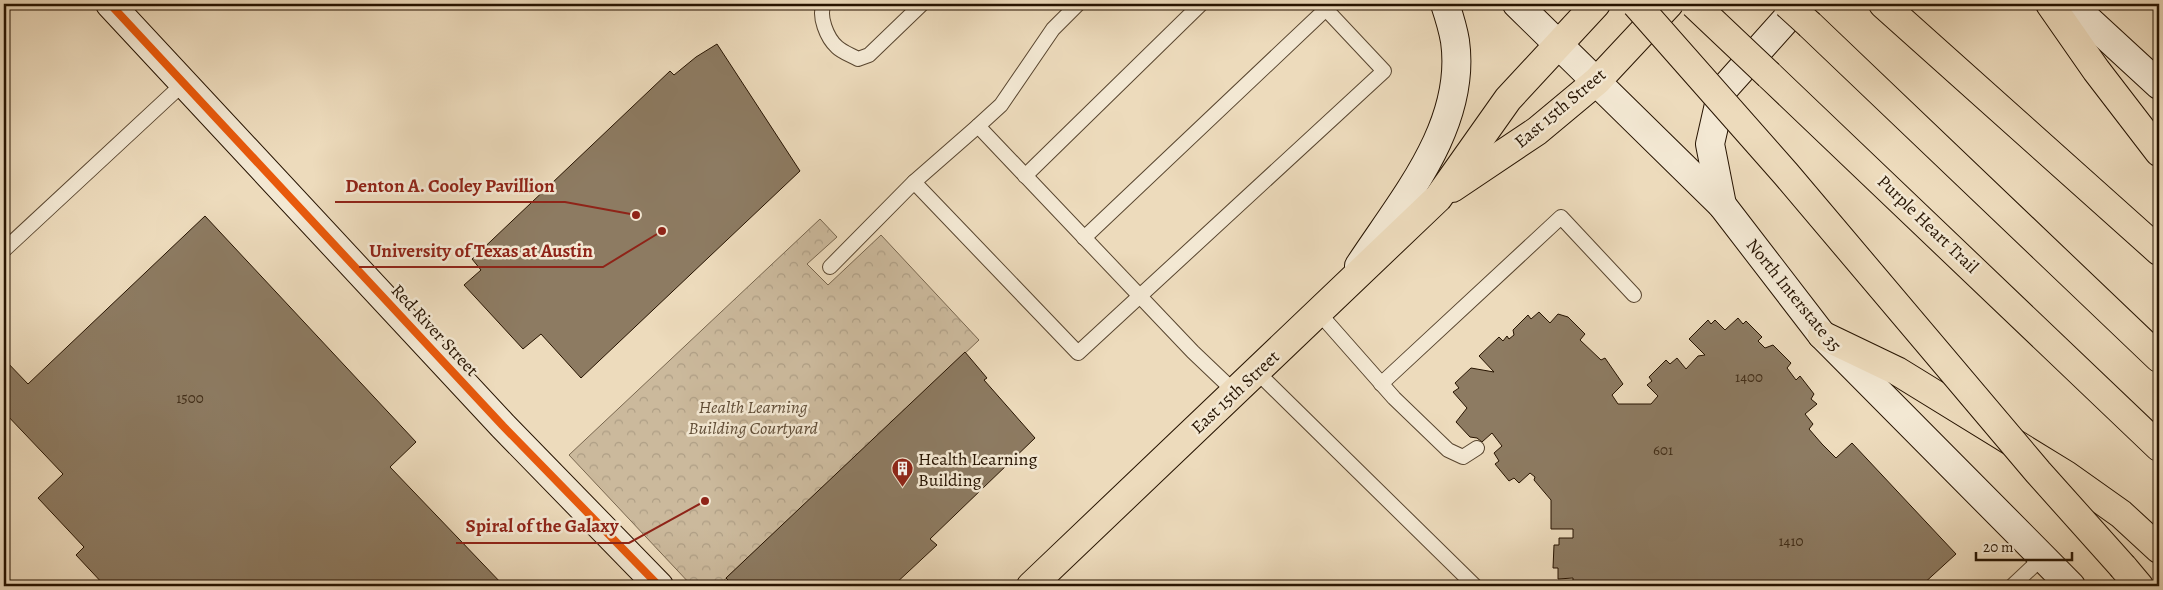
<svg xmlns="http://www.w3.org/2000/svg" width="2163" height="590" viewBox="0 0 2163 590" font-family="Alegreya,serif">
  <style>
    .forest { fill: url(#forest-crowns); stroke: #78664e }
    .building { fill: #8d7b62; stroke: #261300 }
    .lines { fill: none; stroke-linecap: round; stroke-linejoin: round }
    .lane-casing { stroke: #58452f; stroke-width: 16 }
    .secondary-casing { stroke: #261300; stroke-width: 30 }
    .primary-casing { stroke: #261300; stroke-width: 30 }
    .highway-casing { stroke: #261300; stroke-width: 30 }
    .lane { stroke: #f3e8d3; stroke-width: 14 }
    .secondary { stroke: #f3e8d3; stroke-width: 28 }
    .primary { stroke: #eddbbc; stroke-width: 28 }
    .highway { stroke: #eddbbc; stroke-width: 28 }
    .highway-bridge-casing { stroke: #261300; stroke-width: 30; stroke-linecap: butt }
    .highway-bridge { stroke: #eddbbc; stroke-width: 28 }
    .cycleway-casing { stroke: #f3e8d3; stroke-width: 11 }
    .cycleway { stroke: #e8590c; stroke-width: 8 }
    .labels { text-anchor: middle; stroke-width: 5; stroke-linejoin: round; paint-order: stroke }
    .number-label { font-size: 15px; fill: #402d18 }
    .street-label { font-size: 18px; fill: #261300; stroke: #f3e8d3 }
    .park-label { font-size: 18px; font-style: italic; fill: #604d37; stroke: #f3e8d3 }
    .poi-label { font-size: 18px; fill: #261300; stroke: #f3e8d3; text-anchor: start }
    .leader { fill: none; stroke: #8f2418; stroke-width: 2 }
    .callout-dot { fill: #8f2418; stroke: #f3e8d3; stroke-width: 2 }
    .callout-label { font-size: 19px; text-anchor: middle; font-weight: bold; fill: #8f2418; stroke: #f3e8d3; stroke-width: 5; stroke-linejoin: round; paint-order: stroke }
  </style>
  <defs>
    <pattern id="forest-crowns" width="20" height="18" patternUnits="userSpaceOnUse" patternTransform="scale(1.25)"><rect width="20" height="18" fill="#cbb99c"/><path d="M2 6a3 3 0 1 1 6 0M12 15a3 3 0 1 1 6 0" fill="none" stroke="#ae9e85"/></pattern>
  </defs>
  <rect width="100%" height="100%" fill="#eddbbc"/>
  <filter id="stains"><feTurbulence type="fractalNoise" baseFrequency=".004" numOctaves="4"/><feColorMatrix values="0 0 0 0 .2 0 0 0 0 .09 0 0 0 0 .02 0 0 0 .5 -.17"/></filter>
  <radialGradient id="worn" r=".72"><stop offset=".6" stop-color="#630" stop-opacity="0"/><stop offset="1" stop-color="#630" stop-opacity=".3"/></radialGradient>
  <path class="forest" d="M820 219 837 237 807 264 828 285 881 235 979 340 718 586H692L569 455Z"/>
  <g class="building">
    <path d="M717 44 800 171 581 378 541 334 523 349 464 285 481 270 472 259 670 71 674 75 696 57Z"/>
    <path d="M205 216 416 442 390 467 504 586H105L76 555 84 547 38 498 63 474 4 412V359L28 384Z"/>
    <path d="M1539 312 1550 323 1558 314 1568 317 1585 334 1580 340 1601 360 1605 358 1623 384 1612 395 1618 404H1651L1658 396 1647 385 1652 381 1649 377 1666 360 1670 364 1677 358 1686 369 1698 356 1705 355 1689 339 1708 320 1711 324 1715 320 1725 330 1738 318 1743 324 1746 321 1762 337 1758 341 1765 348 1773 345 1791 363 1787 368 1796 380 1800 376 1814 394 1811 399 1817 404 1805 414 1813 424 1809 429 1822 444 1836 458 1852 443 1956 554 1921 586H1573V578L1558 579V568H1553L1554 545H1559V538H1573V529H1551V500L1534 480 1535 477 1530 473 1519 483 1514 478 1509 481 1495 464 1499 461 1494 453 1502 446 1492 433 1482 442 1477 438 1470 437 1456 422 1467 408 1453 392 1459 388 1455 383 1471 368 1494 372 1479 356 1499 337 1503 341 1507 336 1509 339 1514 335 1513 330 1528 315 1531 319Z"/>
    <path d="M965 352 987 378 984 380 1035 438 930 539 937 545 893 586H734L726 578Z"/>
  </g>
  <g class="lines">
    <defs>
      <g id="lane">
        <path d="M824 4C818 16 827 38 837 47 842 52 851 55 858 59L869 55 922 4"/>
        <path d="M1078 4 1053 29 1001 105 978 126 1193 352 1235 392"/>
        <path d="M978 126 914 182 1078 353 1384 71 1321 4"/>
        <path d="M1025 176 1201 4"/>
        <path d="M1084 238 1326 9"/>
        <path d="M4 250 185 82"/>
        <path d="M830 267 914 182"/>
        <path d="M1319 313 1394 398 1448 450 1463 457 1477 448"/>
        <path d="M1257 372 1475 586"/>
        <path d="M1381 384 1561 217 1634 295"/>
        <path d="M2012 586 2043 557"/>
      </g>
      <g id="secondary">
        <path d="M110 4 503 426 659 586"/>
        <path d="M1517 4 1722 205 1822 335 2071 586"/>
        <path d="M2071 4 2159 85"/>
        <path d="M1722 205 1710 144 1722 91 1800 4"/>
        <path d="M1359 266C1402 200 1467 126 1455 41 1453 29 1449 16 1445 4"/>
      </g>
      <g id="primary">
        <path d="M1452 188 1537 131 1597 81 1669 4"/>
        <path d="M1031 586 1438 198 1508 99 1596 4"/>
      </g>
      <g id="highway">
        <path d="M1883 4 2159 251"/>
        <path d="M2050 4 2096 70 2159 152"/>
        <path d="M1810 25 2159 358"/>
        <path d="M1769 75 2159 447"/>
        <path d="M1822 335 1897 371 2066 475 2121 514 2159 549"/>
        <path d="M2123 567 2139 586"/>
      </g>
    </defs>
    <use href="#lane" class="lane-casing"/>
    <use href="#secondary" class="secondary-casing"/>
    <use href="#primary" class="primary-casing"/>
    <use href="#highway" class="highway-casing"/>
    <use href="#lane" class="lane"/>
    <use href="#secondary" class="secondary"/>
    <use href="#primary" class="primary"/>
    <use href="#highway" class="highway"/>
    <defs>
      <g id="highway-bridge">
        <path d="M1636 4 1786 174 2038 472 2123 567"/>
        <path d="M1694 4 1769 75"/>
        <path d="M1787 4 1810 25"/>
      </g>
    </defs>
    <use href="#highway-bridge" class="highway-bridge-casing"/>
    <use href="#highway-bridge" class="highway-bridge"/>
    <defs>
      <path id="cycleway" d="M110 4 503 426 659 586"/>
    </defs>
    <use href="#cycleway" class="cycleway-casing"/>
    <use href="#cycleway" class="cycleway"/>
  </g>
  <defs>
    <symbol id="building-pin" viewBox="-11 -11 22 30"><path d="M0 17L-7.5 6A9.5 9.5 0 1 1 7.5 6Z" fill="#8f2418" stroke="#f3e8d3"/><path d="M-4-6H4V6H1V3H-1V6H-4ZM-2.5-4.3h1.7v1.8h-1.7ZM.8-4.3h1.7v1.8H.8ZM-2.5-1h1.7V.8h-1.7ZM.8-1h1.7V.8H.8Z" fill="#fff"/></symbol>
  </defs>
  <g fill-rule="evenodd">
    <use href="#building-pin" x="890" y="456" width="25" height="34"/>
  </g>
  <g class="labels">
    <g class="number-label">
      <text x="1749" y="382">1400</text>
      <text x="190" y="403">1500</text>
      <text x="1663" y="455">601</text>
      <text x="1791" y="546">1410</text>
    </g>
    <g class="street-label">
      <text transform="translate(1560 108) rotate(-40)" y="6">East 15th Street</text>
      <text transform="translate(1928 224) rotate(44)" y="6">Purple Heart Trail</text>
      <text transform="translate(1794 295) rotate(51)" y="6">North Interstate 35</text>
      <text transform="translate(435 330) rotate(47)" y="6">Red River Street</text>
      <text transform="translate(1235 392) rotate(-43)" y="6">East 15th Street</text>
    </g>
    <g class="park-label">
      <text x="753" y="413">Health Learning<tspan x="753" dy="21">Building Courtyard</tspan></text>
    </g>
    <g class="poi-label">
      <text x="918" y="465">Health Learning<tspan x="918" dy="21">Building</tspan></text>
    </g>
  </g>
  <path class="leader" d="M636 215L565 202H335M662 231L603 267H359M705 501L629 543H456"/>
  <g class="callout-dot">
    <circle cx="636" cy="215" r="5"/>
    <circle cx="662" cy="231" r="5"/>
    <circle cx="705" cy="501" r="5"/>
  </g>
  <g class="callout-label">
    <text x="450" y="192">Denton A. Cooley Pavillion</text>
    <text x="481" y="257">University of Texas at Austin</text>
    <text x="542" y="532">Spiral of the Galaxy</text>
  </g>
  <rect width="2163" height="590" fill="none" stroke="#eddbbc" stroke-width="20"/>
  <rect x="5" y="5" width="2153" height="580" fill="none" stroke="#261300" stroke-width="2.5"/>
  <rect x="10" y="10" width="2143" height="570" fill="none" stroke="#261300"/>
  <path d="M1976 552v8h96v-8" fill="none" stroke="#261300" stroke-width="2.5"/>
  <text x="1983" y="552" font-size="15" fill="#261300" stroke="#f3e8d3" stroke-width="4" paint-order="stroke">20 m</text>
  <rect width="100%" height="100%" filter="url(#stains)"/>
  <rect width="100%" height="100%" fill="url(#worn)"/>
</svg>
